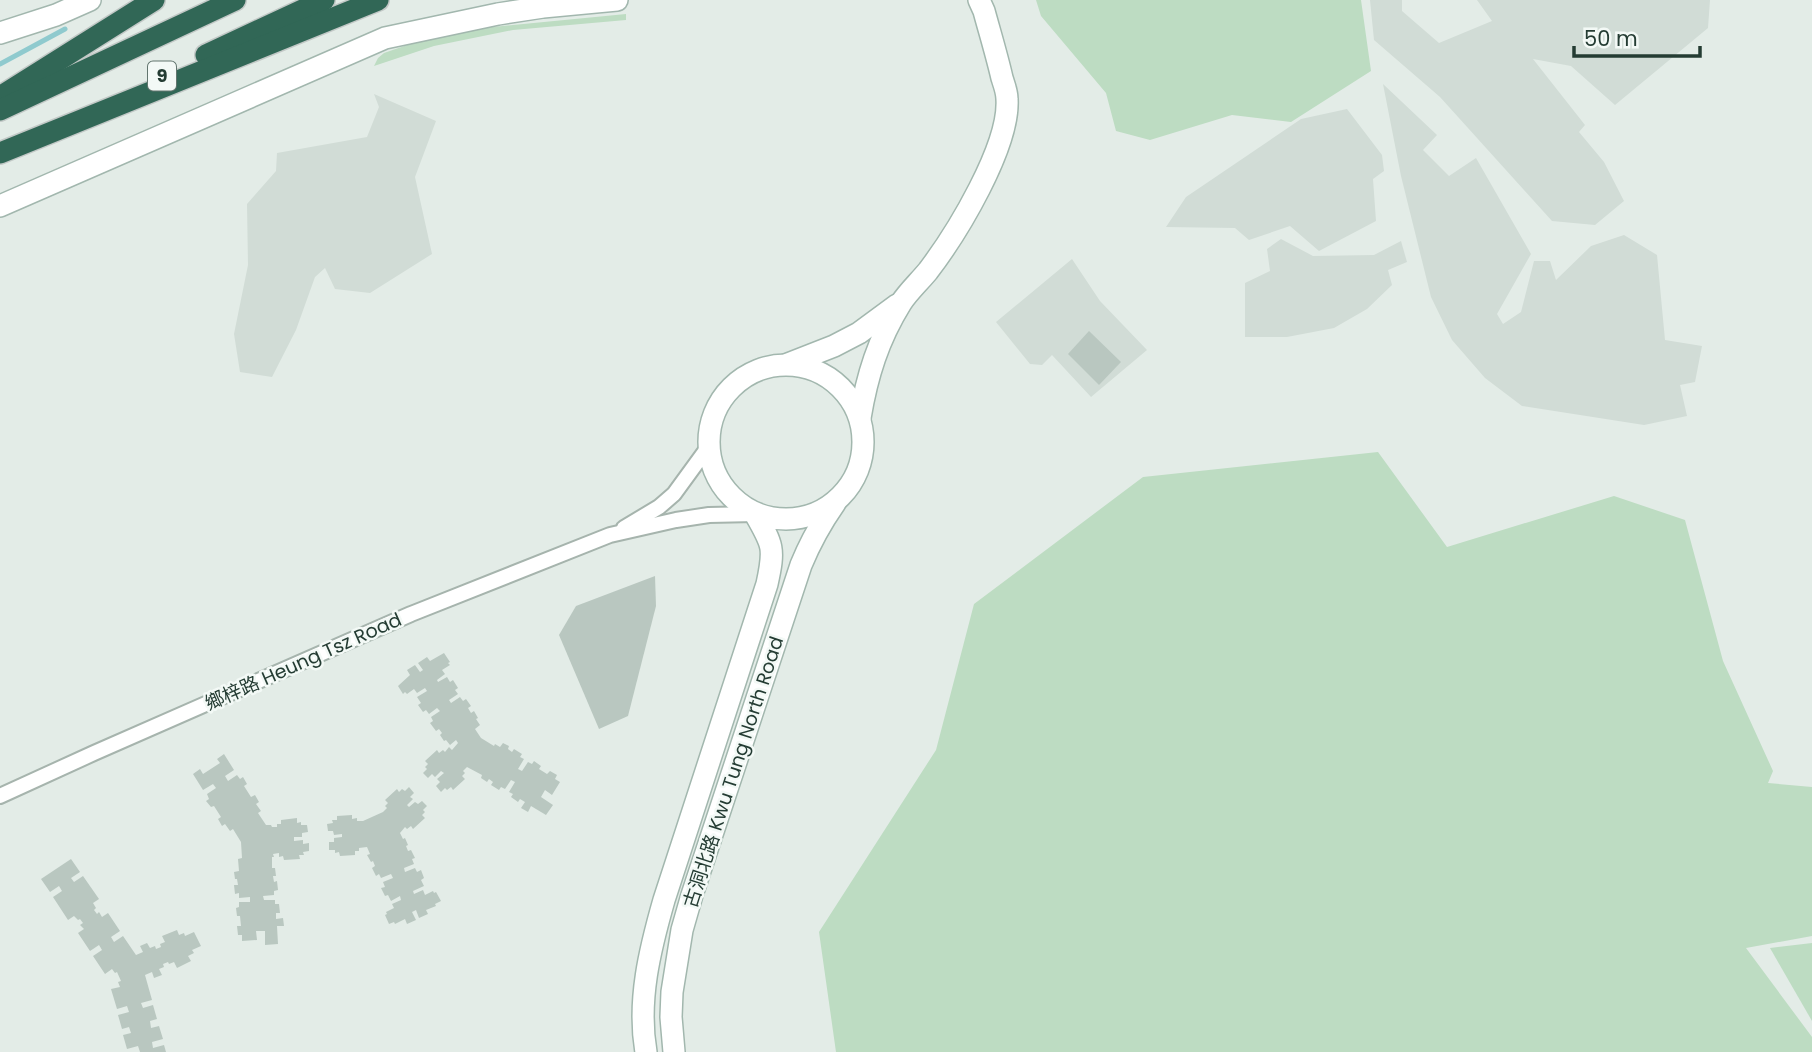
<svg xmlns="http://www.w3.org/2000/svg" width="1812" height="1052" viewBox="0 0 1812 1052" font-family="Poppins,'Noto Sans SC',sans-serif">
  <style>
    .built { fill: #d1dcd6 }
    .green { fill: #bddcc2 }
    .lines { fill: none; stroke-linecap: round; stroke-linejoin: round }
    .stream { stroke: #8fcace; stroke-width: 5 }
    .building { fill: #b9c7c0 }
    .street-casing { stroke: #a6b4ad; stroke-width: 18 }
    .secondary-casing { stroke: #a2b7ae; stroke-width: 24 }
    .highway-casing { stroke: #c2c8c6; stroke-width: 24 }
    .street { stroke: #fff; stroke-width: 14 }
    .secondary { stroke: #fff; stroke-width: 21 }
    .highway { stroke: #316756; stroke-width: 21 }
    .labels { text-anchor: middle; stroke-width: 5; stroke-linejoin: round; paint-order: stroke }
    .shield { fill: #f3f9f6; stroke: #62756e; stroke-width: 2 }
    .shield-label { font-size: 18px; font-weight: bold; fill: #243c33 }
    .street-label { font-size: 19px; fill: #243c33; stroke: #f3f9f6 }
  </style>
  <rect width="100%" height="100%" fill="#e3ece7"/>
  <g class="built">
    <path d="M1370 0H1402V11L1439 43 1492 21 1477 0H1710L1708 28 1615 105 1571 66 1533 59 1585 125 1579 132 1604 162 1624 201 1595 225 1552 221 1440 97 1374 40Z"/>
    <path d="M1383 84 1437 135 1423 150 1449 176 1476 158 1531 254 1497 314 1503 324 1521 312 1534 261H1550L1556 280 1591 246 1624 235 1657 255 1665 340 1702 346 1695 382 1680 385 1687 416 1644 425 1522 406 1485 378 1452 340 1431 297 1401 176Z"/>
    <path d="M374 94 436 121 415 177 432 254 370 293 335 289 325 268 315 277 296 330 272 377 240 372 234 334 248 265 247 204 276 171 277 153 367 137 379 107Z"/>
    <path d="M1347 109 1382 155 1384 171 1373 179 1376 221 1319 251 1290 226 1249 240 1235 228 1166 227 1186 197 1301 119Z"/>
    <path d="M1281 239 1313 256 1374 255 1401 241 1407 262 1388 270 1392 285 1367 309 1334 328 1287 337H1245V283L1270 271 1267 249Z"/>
    <path d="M1072 259 1100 301 1147 350 1091 397 1052 355 1042 365 1030 364 996 322Z"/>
  </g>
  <g class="green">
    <path d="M1036 0H1361L1371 71 1291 122 1232 115 1150 140 1116 131 1106 93 1041 16Z"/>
    <path d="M626 14V20L513 30 434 46 374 66 378 58 384 53 413 43 482 28Z"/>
    <path d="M1378 452 1447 547 1614 496 1685 520 1723 661 1773 771 1768 783 1812 787V936L1746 948 1812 1037V1052H836L819 932 936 750 974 604 1143 477Z"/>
    <path d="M1812 943V1021L1770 948Z"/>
  </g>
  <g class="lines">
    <path class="stream" d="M0 64 65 29"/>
  </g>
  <g class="building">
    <path d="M1089 331 1121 362 1099 385 1068 354Z"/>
    <path d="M655 576 656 606 628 716 599 729 559 635 576 606Z"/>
    <path d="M444 653 450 662 448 663 450 665 442 670 445 674 437 680 438 682 447 677 450 682 453 680 458 688 455 690 458 694 449 700 451 703 460 697 463 701 466 699 471 706 468 708 471 713 474 711 478 718 476 719 480 725 475 729 481 738 494 746 495 744 500 747 503 743 509 746 508 749 512 752 514 749 522 754 520 757 524 759 518 769 522 771 528 762 532 764 534 761 541 766 539 769 547 774 550 771 557 775 555 779 560 782 552 795 545 790 541 797 553 805 546 815 531 806 528 812 521 808 525 802 520 799 518 802 511 797 513 794 509 792 515 782 511 780 505 789 501 787 499 790 491 785 493 782 489 779 487 782 481 778 482 775 467 767 463 771 465 773 462 776 465 779 453 790 451 787 447 790 445 788 441 792 436 786 440 782 437 779 444 773 441 771 435 777 432 774 428 778 423 773 427 769 425 767 428 764 425 761 437 750 439 753 443 750 445 752 449 747 452 750 458 743 456 740 450 745 446 740 444 741 440 735 442 733 439 729 436 731 430 723 433 721 431 717 440 711 437 708 429 714 426 710 423 712 418 705 421 703 417 697 427 691 425 688 417 693 414 689 407 694 405 692 403 694 398 686 410 675 407 670 415 665 420 672 423 670 418 663 427 657 430 661Z"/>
    <path d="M224 754 234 770 225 776 228 781 237 775 240 779 243 777 247 784 244 786 251 797 255 795 259 802 256 804 261 811 258 813 266 825H271L272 827H277V824H281V820L297 818V823L301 822V825H307L308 832 302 833V837H294V841L303 840V844L309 843V851L303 852 304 855H299L300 859 284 860 283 856 279 857V853L273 854 274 857H272V868H275L276 876H273L274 882 277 881 278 890 274 891V895L263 896 264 900H275V904H279L280 913H276V919L283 918 284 926H277L278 944 265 945V931H256L257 940 242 941V935H238L237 926H241L240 916H237L236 908 239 907V902H250V897L239 898V893L235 894 234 885H238L237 879H235L234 872 239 871 238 859 242 858 241 842 233 829 230 831 225 824 222 826 218 819 221 817 214 806 211 807 206 801 209 799 207 794 216 788 213 784 203 790 193 774 200 769 203 774 220 763 217 759Z"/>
    <path d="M409 787 414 793 410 797 413 799 407 805 409 807 415 802 418 804 422 801 427 806 423 810 425 812 422 815 425 818 413 829 411 826 407 829 405 827 400 833 403 839 405 838 408 845 406 846 408 851 411 850 415 858 412 859 414 864 404 868 405 872 415 868 417 872 421 870 424 878 421 880 424 886 413 891 414 894 423 890 425 895 433 891 434 893 436 892 441 901 435 904 436 906 426 910 428 914 419 918 416 910 412 912 416 920 407 924 405 919 395 924 394 922 389 924 385 915 387 914 386 912 394 908 392 904 401 900 400 896 391 901 388 895 385 896 381 888 385 887 383 882 393 878 391 874 381 878 379 874 376 876 372 868 375 866 373 861 371 862 367 855 370 854 367 847 359 848V851H355V855L340 856 339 852 335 853V850H329V842H334V838L342 837V834L334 835 333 831H328L327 824 333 823 332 820H337V816L352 815V819L357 818V821H363L383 812 387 808 385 806 388 803 385 800 397 789 399 792 402 789 405 791Z"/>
    <path d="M71 859 80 872 71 878 74 882 83 876 99 899 93 903 96 908 94 910 97 914 99 912 102 917 108 913 120 931 111 937 114 942 123 936 136 955 143 952 140 946 147 943 150 948 155 946 156 949 161 947 160 944 165 942 162 936 177 930 179 935 184 933 185 936 194 932 201 946 192 950 194 953 188 956 191 961 177 968 174 962 169 964 168 962 163 964 164 967 159 969 162 975 154 978 152 972 145 975 152 1000 141 1003 143 1008 153 1005 157 1019 150 1021 151 1028 159 1026 163 1039 152 1042 153 1048 164 1045 166 1052H140L138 1046 127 1049 123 1035 131 1033 129 1027 122 1029 118 1015 129 1012 127 1006 117 1009 111 989 120 987 118 982 121 981 117 972 115 973 112 969 105 974 93 956 102 950 99 945 90 951 78 933 84 929 80 925 83 923 80 919 78 920 74 916 68 920 53 897 62 891 59 886 50 892 41 879Z"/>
  </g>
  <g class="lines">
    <defs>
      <g id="street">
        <path d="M624 528 659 507 674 494 709 446"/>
        <path d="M0 796 94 753 411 614 610 535 676 520 709 515 755 514"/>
      </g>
      <g id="secondary">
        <path d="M0 33 56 15 90 0"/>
        <path d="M0 206 385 38 498 14 543 7 617 0"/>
        <path d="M788 364 834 346 859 333 897 305"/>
        <circle cx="786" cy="442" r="77"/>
        <path d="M860 418C867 376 878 340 901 303 908 292 919 282 928 271 957 233 1010 146 1007 99 1007 92 1004 84 1002 78 997 56 990 33 984 11L979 0"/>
        <path d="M646 1052C637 1001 650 949 664 900L767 584C775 548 773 545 755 514"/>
        <path d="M674 1052 671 1017 672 992 682 930 692 895 801 565C810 543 821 523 835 503"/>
      </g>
      <g id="highway">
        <path d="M206 55 324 0"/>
        <path d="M0 97 154 0"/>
        <path d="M0 110 235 0"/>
        <path d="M0 153 378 0"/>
      </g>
    </defs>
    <use href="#street" class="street-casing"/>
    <use href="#secondary" class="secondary-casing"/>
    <use href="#highway" class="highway-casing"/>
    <use href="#street" class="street"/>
    <use href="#secondary" class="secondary"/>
    <use href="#highway" class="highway"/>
  </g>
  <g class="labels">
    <rect class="shield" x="148" y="61.5" width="28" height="29" rx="5"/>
    <g class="shield-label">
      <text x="162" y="82">9</text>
    </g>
    <g class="street-label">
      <text transform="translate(303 661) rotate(-24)" y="7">鄉梓路 Heung Tsz Road</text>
      <text transform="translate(733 772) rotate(-72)" y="7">古洞北路 Kwu Tung North Road</text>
    </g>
  </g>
  <path d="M1574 46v10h126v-10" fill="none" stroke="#243c33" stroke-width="3.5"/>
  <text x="1584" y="46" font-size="21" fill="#243c33" stroke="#f3f9f6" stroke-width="5" paint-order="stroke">50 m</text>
</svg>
